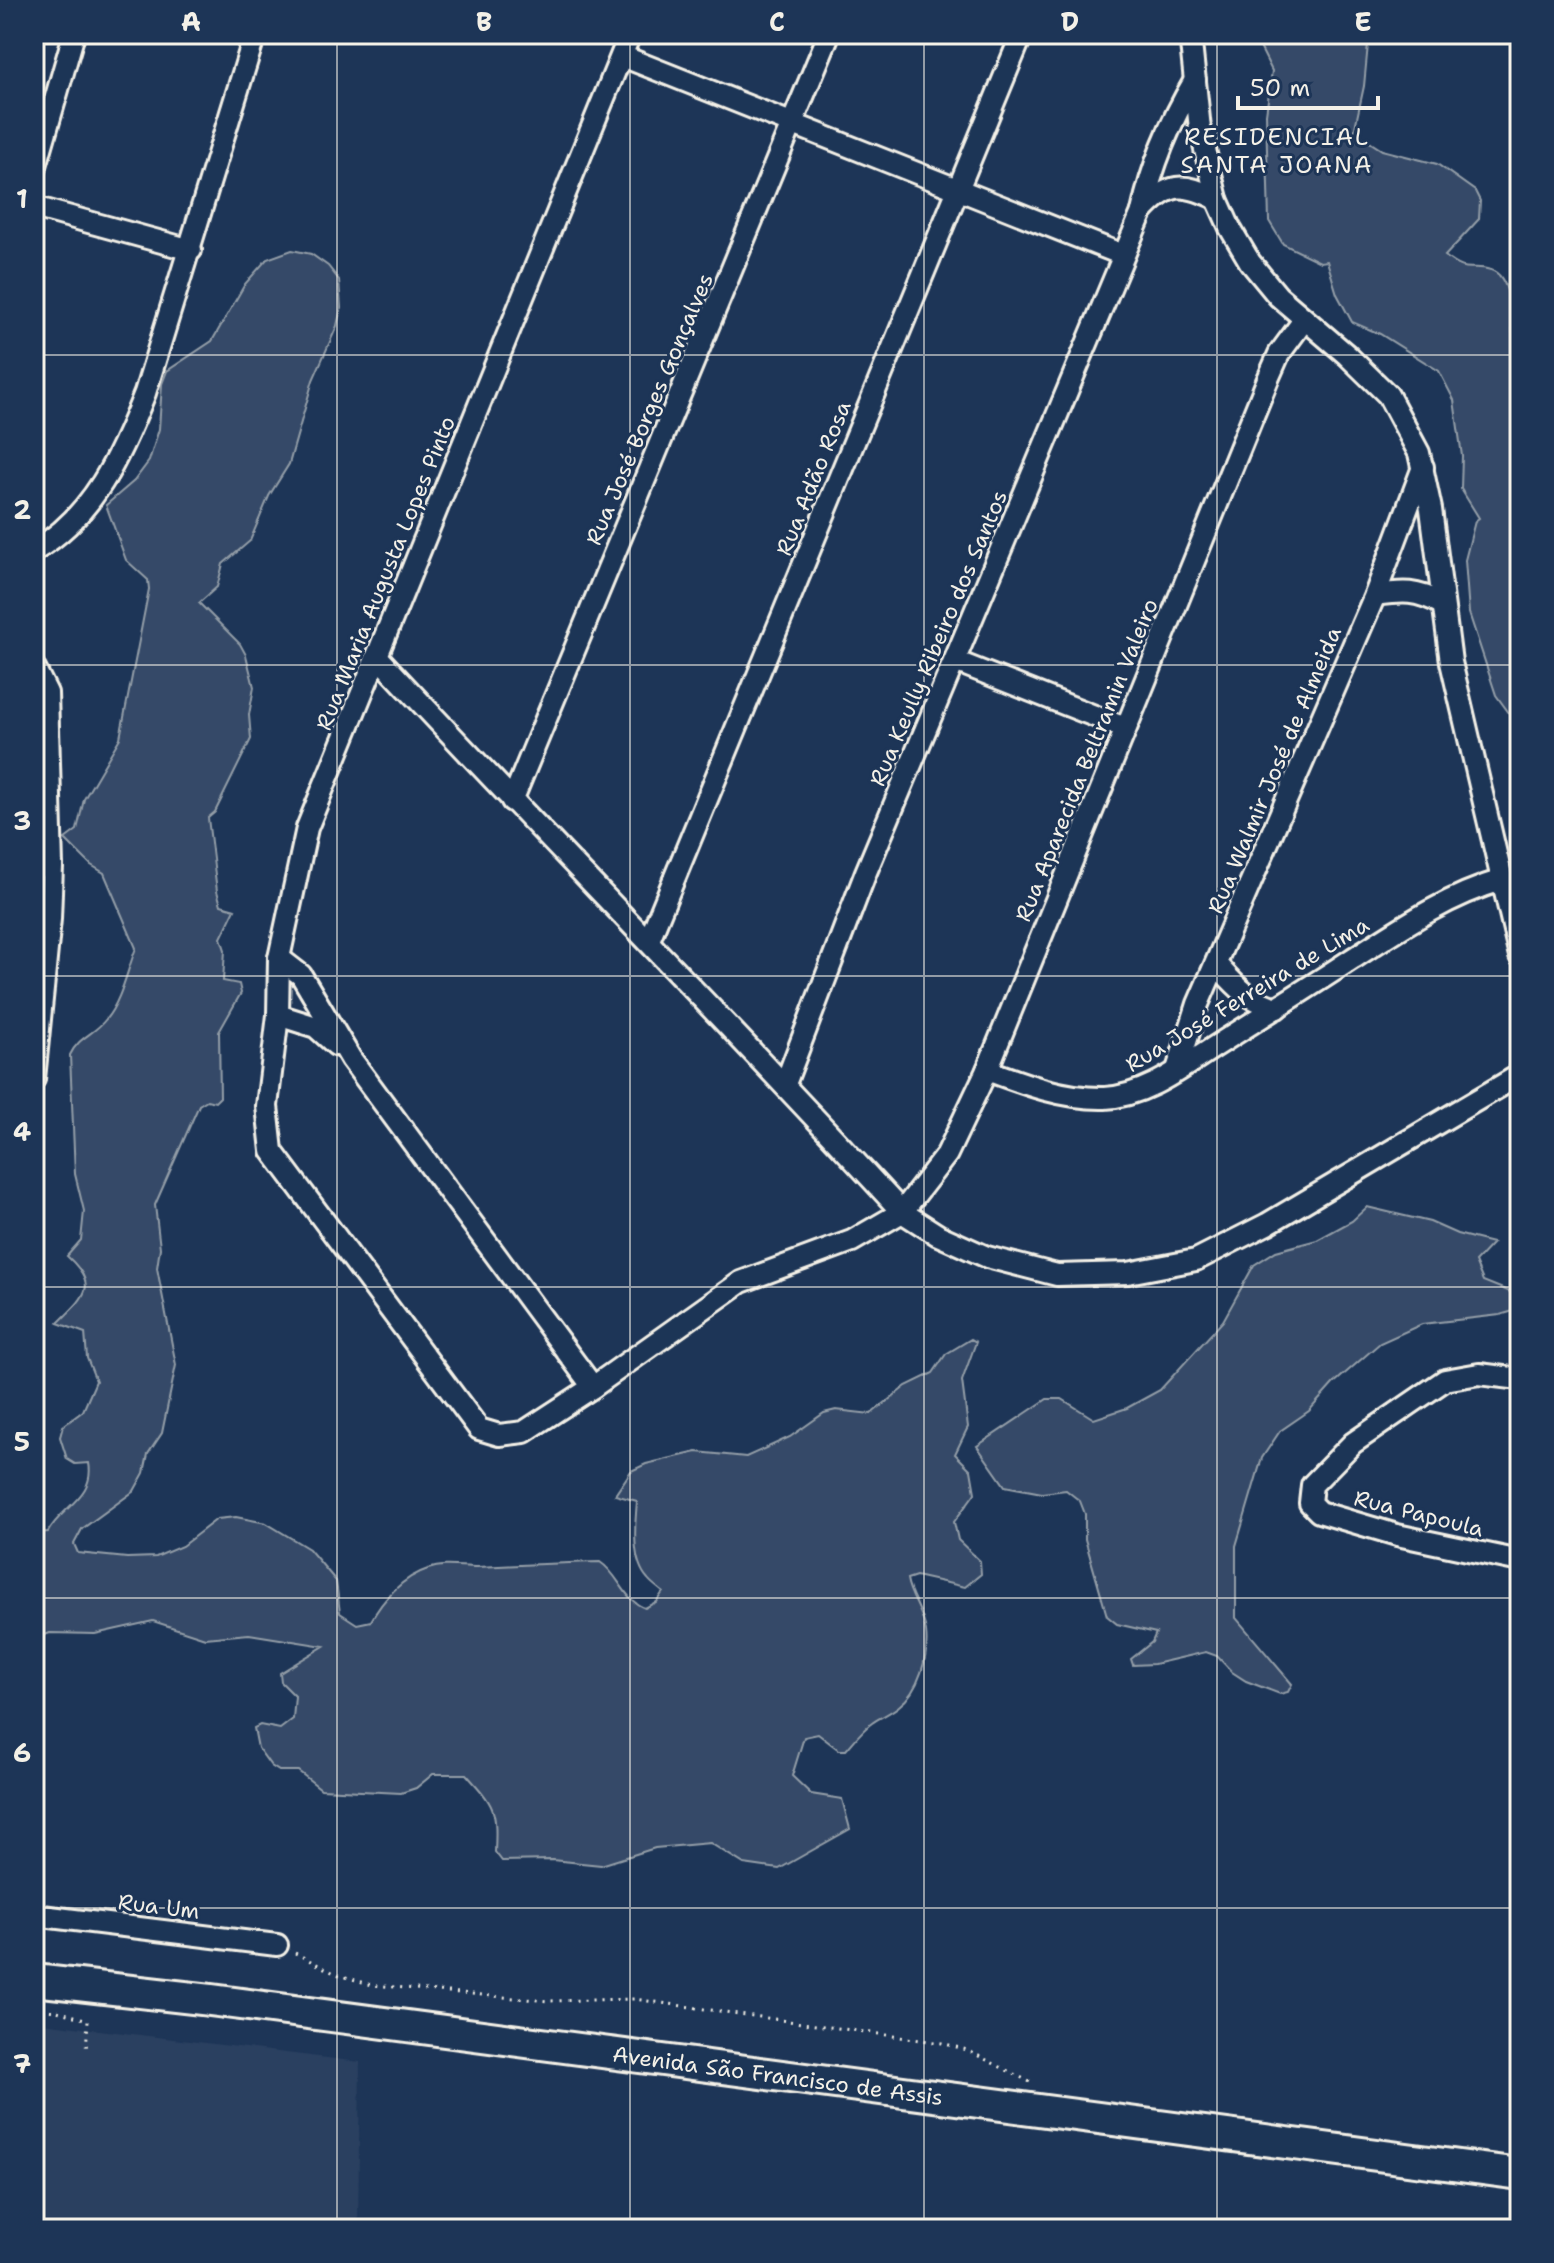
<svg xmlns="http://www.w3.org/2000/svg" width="1554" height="2263" viewBox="0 0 1554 2263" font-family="'Shantell Sans',sans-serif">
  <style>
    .built { fill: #2a4060 }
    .green { fill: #354a67; stroke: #949ea8; stroke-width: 2 }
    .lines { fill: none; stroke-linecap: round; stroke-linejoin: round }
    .street-casing { stroke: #f4f1e8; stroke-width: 26 }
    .primary-casing { stroke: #f4f1e8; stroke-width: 36 }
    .path { stroke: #f4f1e8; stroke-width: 3; stroke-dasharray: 2 6; stroke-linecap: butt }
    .street { stroke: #1d3557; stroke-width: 20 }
    .primary { stroke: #1d3557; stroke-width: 30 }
    .grid { fill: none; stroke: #f4f1e8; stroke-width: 2; stroke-opacity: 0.55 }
    .labels { text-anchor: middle; stroke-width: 6; stroke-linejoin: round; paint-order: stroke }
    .street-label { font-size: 22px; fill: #f4f1e8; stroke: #1d3557 }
    .neighbourhood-label { font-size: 24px; letter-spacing: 2px; fill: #f4f1e8; stroke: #1d3557 }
    .neatline { fill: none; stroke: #f4f1e8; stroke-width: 3 }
    .grid-label { font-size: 26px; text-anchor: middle; font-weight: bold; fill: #f4f1e8 }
  </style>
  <rect width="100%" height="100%" fill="#1d3557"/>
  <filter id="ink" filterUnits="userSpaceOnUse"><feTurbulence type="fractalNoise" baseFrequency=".0125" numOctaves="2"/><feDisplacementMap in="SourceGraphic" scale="16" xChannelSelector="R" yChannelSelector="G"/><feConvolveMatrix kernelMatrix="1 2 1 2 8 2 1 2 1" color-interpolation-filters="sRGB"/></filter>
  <g filter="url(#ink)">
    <path class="built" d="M34 2022 360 2062 358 2229H34Z"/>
    <g class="green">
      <path d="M1242 34H1369L1364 86 1354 132 1382 150 1437 164 1475 191 1480 201 1479 219 1445 256C1470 276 1469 263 1491 270 1514 277 1512 330 1514 351H1520V728L1496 695 1469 613 1465 560 1475 521 1479 518 1461 489 1462 456 1454 400 1439 371 1380 334 1352 322 1337 294 1327 261 1320 262 1283 244 1269 221 1266 114 1272 71 1260 47Z"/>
      <path d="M292 250 311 254 328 266 339 280 341 308 337 326 313 380 289 464 269 496 250 541 223 564 217 587 199 603 240 644 246 655 254 687 249 715 251 739 215 812 208 818 217 891 221 905 235 909 221 938 225 950 223 981 239 984 241 993 219 1032 220 1097 215 1102 207 1100 199 1105 155 1205 160 1248 157 1268 176 1365 162 1433 148 1454 144 1473 134 1491 82 1529 74 1544 78 1553 127 1558 156 1557 182 1546 217 1519 236 1517 266 1523 309 1549 336 1581 340 1613 357 1624 371 1621C383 1599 403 1577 428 1569 445 1563 459 1567 477 1567 518 1565 559 1563 600 1562 619 1574 624 1601 645 1608L656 1602 663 1592C658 1588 652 1584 648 1579 631 1561 635 1524 637 1501L615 1495 631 1471 646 1464 697 1452 746 1457 790 1437 824 1413 836 1410 871 1414 906 1386 933 1373 946 1354 971 1339 976 1342 962 1381 968 1427 955 1454 971 1470 975 1493 954 1522 958 1540 980 1561 981 1574 965 1587 916 1576 907 1579C910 1598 924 1612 926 1632 929 1656 919 1691 899 1706 891 1713 880 1717 872 1723 862 1730 854 1741 846 1750H839L818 1734 804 1737 792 1776 811 1794 842 1799 850 1829 779 1869 744 1864 710 1843 655 1848 601 1865 552 1860 502 1861 495 1852C497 1809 495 1806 466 1774H433L416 1788 401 1793 321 1789 298 1771H279L271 1766 258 1748 254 1728 260 1725 280 1729 293 1719 295 1696 281 1682 280 1673 324 1646 249 1634 205 1638 153 1621 95 1634 50 1633 34 1639V1533L48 1532C62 1506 95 1497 89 1463L75 1464 67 1459 60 1437 63 1426 83 1411 96 1381 87 1358 85 1333 58 1323C85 1296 100 1286 67 1256L81 1240 84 1211 75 1174 70 1055C79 1036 94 1035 106 1019 121 1001 127 971 136 948L104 873 91 865 65 839 77 830 84 799 120 738 149 589 148 580 126 560 106 505 134 481 149 461 159 429 162 384 167 371 212 341 245 284 267 259Z"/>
      <path d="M1367 1207 1430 1222 1457 1234 1493 1243 1475 1262 1483 1281 1518 1295 1520 1309 1500 1315 1422 1324 1380 1343 1333 1384 1309 1411 1280 1431 1262 1458 1236 1546V1618L1292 1684 1288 1692 1280 1694 1246 1681 1232 1672 1217 1656 1206 1652 1154 1664 1133 1665 1131 1659 1152 1642 1156 1633 1117 1624 1107 1616 1085 1539V1514L1080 1501 1066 1490 1042 1493 1005 1486 977 1446 1047 1399H1062L1094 1419 1127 1408 1160 1390 1223 1321 1254 1265 1276 1251 1317 1240 1352 1221Z"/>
    </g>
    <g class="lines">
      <defs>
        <g id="street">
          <path d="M630 34 307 828 279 958 278 1015 267 1106 272 1151 479 1429 499 1435 524 1432 593 1387 741 1282 852 1241 902 1212 947 1154 987 1070 1268 379 1279 354 1304 320"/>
          <path d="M1190 34 1200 129 1217 199 1230 228 1250 262 1278 296 1347 355 1388 395 1419 453 1431 509 1451 662 1520 956"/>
          <path d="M622 56 1123 255"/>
          <path d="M34 173 74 34"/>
          <path d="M34 207 191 250"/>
          <path d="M1142 212C1169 182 1182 182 1217 199"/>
          <path d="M34 551C94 515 120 456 145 393L255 34"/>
          <path d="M1375 595C1404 591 1416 590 1442 604"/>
          <path d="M377 656C551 843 730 1024 902 1212L938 1235 987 1257 1057 1275 1128 1273 1196 1260 1267 1224 1516 1077 1520 1071"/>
          <path d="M955 661 1125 728"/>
          <path d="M34 667 47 693 52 866 50 919 34 1079"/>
          <path d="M512 801 829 34"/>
          <path d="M34 843 52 866"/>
          <path d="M649 940 1022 34"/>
          <path d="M279 958 301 975 351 1059 593 1387"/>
          <path d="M1216 964C1237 987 1246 999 1277 1008"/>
          <path d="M278 1015 316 1027 336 1045"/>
          <path d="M987 1070C1024 1084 1064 1099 1105 1098 1147 1096 1184 1066 1219 1044 1263 1016 1308 988 1352 959 1400 928 1447 896 1502 880"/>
          <path d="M1177 1070 1198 1004 1375 595 1423 467"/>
          <path d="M785 1084 866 872 1142 212C1152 165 1170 122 1195 80"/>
          <path d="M1520 1379 1479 1374 1445 1380 1353 1443 1312 1485 1310 1503 1319 1512 1397 1535 1520 1561"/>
          <path d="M34 1915 277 1945"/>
        </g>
        <g id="primary">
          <path id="s1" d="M34 1980 211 2000 1520 2174"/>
        </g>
      </defs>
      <use href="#street" class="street-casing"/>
      <use href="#primary" class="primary-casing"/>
      <g class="path">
        <path d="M295 1953 336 1974 372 1985 548 2001 634 1999 942 2043 967 2050 1032 2083"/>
        <path d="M34 2009 57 2011 88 2020 86 2051"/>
      </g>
      <use href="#street" class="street"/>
      <use href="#primary" class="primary"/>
    </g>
  </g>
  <path class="grid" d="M337 34V2229M630 34V2229M924 34V2229M1217 34V2229M34 355H1520M34 665H1520M34 976H1520M34 1287H1520M34 1598H1520M34 1908H1520"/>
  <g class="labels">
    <g class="street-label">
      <text transform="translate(649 409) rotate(-67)" y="8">Rua José Borges Gonçalves</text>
      <text transform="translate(813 478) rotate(-68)" y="8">Rua Adão Rosa</text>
      <text transform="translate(385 573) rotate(-68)" y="8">Rua Maria Augusta Lopes Pinto</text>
      <text transform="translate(938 638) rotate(-67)" y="8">Rua Keully Ribeiro dos Santos</text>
      <text transform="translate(1086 760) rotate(-68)" y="8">Rua Aparecida Beltramin Valeiro</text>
      <text transform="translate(1274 770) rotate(-67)" y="8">Rua Walmir José de Almeida</text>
      <text transform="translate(1247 994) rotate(-31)" y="8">Rua José Ferreira de Lima</text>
      <text transform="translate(1419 1513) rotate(14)" y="8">Rua Papoula</text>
      <text transform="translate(159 1906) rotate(7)" y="8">Rua Um</text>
      <text dy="8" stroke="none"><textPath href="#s1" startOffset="750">Avenida São Francisco de Assis</textPath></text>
    </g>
    <g class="neighbourhood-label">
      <text x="1277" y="145">RESIDENCIAL<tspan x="1277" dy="28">SANTA JOANA</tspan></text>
    </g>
  </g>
  <rect width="1554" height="2263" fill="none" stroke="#1d3557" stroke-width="88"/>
  <path d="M1238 96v12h140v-12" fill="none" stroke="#f4f1e8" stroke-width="4"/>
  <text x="1250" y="96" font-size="24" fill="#f4f1e8" stroke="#1d3557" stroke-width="6" paint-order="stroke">50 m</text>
  <rect x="44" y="44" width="1466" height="2175" class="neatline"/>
  <g class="grid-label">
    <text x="191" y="31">A</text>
    <text x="484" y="31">B</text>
    <text x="777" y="31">C</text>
    <text x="1070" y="31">D</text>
    <text x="1363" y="31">E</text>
    <text x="22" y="208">1</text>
    <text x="22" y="519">2</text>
    <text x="22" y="830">3</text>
    <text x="22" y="1141">4</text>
    <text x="22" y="1451">5</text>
    <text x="22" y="1762">6</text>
    <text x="22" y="2073">7</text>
  </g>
</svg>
